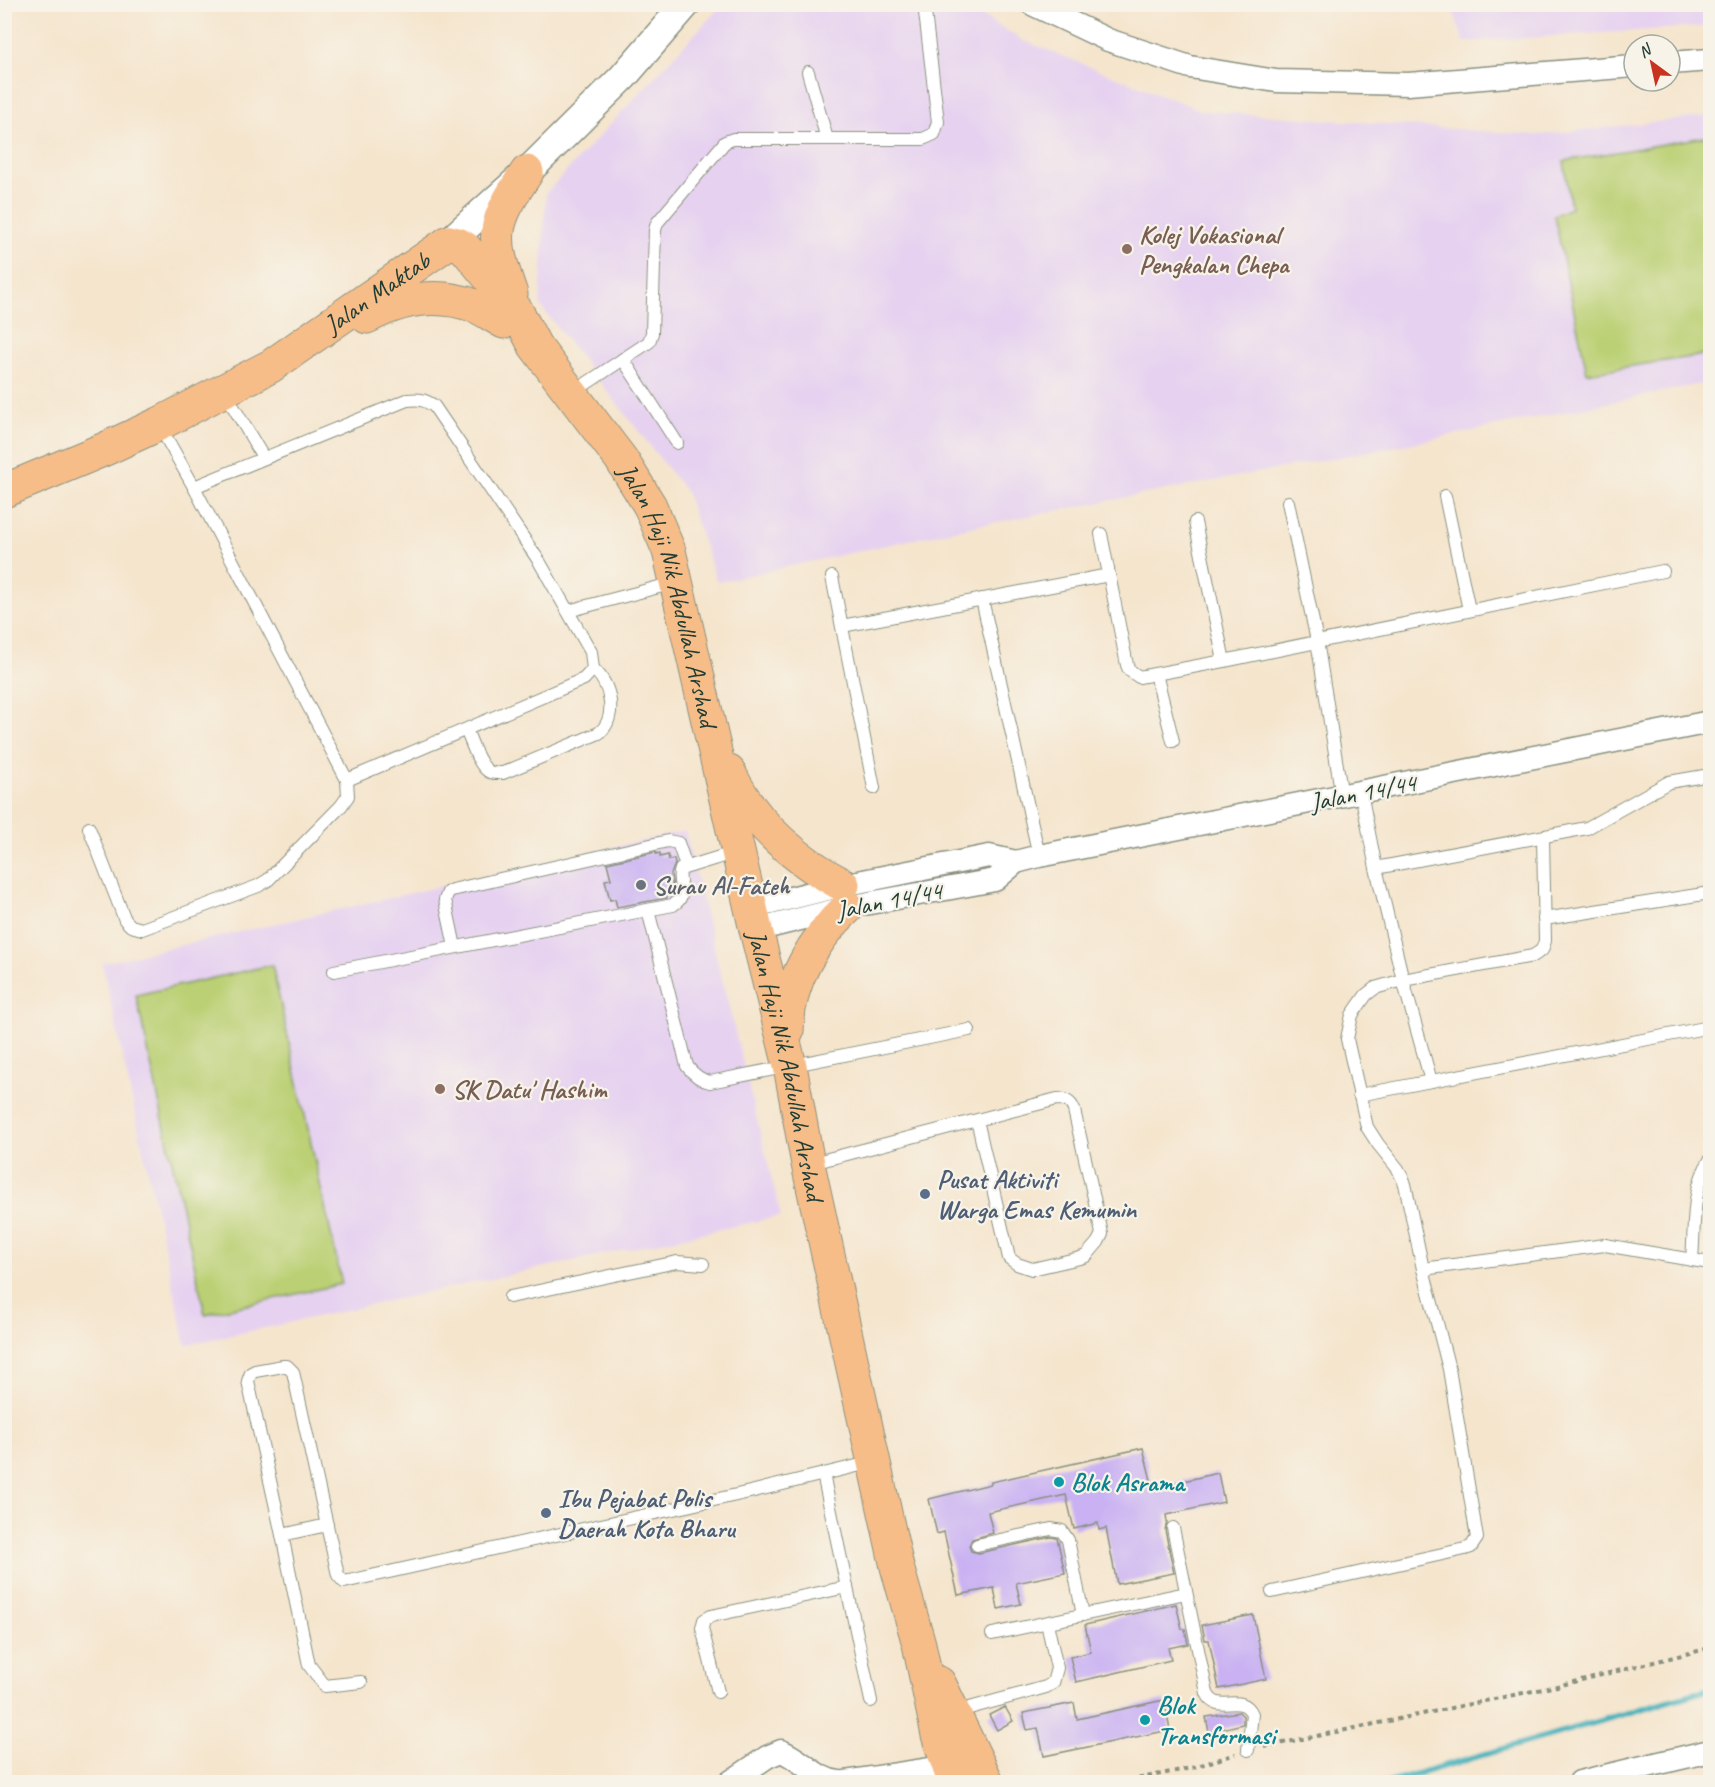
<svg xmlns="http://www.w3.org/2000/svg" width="1715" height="1787" viewBox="0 0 1715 1787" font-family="Caveat,sans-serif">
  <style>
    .built { fill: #e6d2f0 }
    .green { fill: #bbd074; stroke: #6d8654; stroke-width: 1.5 }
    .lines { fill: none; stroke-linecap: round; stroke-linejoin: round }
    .stream { stroke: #41b0bb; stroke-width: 6 }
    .building { fill: #c9b1f3 }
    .service-casing { stroke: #8a9180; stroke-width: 14 }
    .minor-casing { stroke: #8a9180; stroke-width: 25 }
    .tertiary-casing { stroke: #8a9180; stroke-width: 31 }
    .primary-casing { stroke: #8a9180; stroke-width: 35 }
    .path { stroke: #8a9180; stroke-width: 4; stroke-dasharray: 4.5 4.5; stroke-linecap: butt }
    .service { stroke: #fff; stroke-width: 12 }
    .minor { stroke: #fff; stroke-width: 22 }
    .tertiary { stroke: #fff; stroke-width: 28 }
    .primary { stroke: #f7bd88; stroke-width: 33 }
    .education-dot { fill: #8d6e63; stroke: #f7f3e8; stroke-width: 2 }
    .worship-dot { fill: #6b7280; stroke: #f7f3e8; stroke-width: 2 }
    .service-dot { fill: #5c6f8a; stroke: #f7f3e8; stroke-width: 2 }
    .culture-dot { fill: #0f9aa8; stroke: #f7f3e8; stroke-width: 2 }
    .labels { text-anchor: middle; stroke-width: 4.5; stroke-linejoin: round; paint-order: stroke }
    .education-label { font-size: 26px; font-weight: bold; fill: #785e54; stroke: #f7f3e8; text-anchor: start }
    .street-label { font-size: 26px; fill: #1f3d34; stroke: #f7f3e8 }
    .worship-label { font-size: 26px; font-weight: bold; fill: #5b616d; stroke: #f7f3e8; text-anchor: start }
    .service-label { font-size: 26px; font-weight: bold; fill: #4e5e75; stroke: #f7f3e8; text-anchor: start }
    .culture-label { font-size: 26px; font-weight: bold; fill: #0d838f; stroke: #f7f3e8; text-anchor: start }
  </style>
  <rect width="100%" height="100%" fill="#f7f3e8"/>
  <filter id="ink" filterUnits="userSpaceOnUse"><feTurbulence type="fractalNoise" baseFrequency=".0167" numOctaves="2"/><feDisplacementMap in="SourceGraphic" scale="12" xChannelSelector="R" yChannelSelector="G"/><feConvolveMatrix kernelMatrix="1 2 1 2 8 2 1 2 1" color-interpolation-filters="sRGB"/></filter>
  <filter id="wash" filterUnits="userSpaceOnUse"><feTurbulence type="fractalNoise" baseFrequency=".008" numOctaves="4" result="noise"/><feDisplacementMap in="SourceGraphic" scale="24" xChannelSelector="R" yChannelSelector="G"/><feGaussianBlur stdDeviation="1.35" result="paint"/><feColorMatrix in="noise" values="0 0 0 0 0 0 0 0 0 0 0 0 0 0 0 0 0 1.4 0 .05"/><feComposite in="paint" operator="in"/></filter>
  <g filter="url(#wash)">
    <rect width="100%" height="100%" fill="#f5e5cd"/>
    <g class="built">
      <path d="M722 5H965L1024 41 1203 111 1538 135 1710 116V382L1409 444 960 529 717 582 686 492 540 305 546 193Z"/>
      <path d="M1451 5H1710V26L1464 42Z"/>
      <path d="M685 831 781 1216 186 1345 102 963Z"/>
    </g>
    <g class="green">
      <path d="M1710 136V354L1587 373 1554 215 1571 208 1564 161Z"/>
      <path d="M272 965 342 1284 205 1314 136 995Z"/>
    </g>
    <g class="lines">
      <path class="stream" d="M1389 1782 1710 1689"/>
    </g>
    <g id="blocks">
      <g class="building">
        <path d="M656 852V854L660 853V857L668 855 669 860 674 859 675 864 671 874 673 890 665 892 667 898 617 907 615 899 610 900 605 880 611 879 607 863Z"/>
        <path d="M1143 1448 1153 1488 1218 1473 1224 1502 1166 1515 1167 1522 1165 1530 1174 1573 1117 1584 1106 1528 1099 1530 1098 1523 1074 1529 1066 1495 988 1512 993 1533 972 1539 969 1546 971 1551 979 1553 1051 1537 1057 1538 1065 1573 1016 1583 1021 1604 998 1609 994 1588 958 1595 944 1532 937 1534 929 1499 991 1484V1482Z"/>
        <path d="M1176 1604 1182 1629H1185L1188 1644 1168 1648 1171 1660 1076 1682 1070 1657 1091 1652 1085 1625Z"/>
        <path d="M1253 1615 1266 1679 1219 1689 1209 1640H1205L1202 1625Z"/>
        <path d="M1164 1700 1170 1730 1044 1756 1038 1728 1027 1730 1023 1713 1074 1703 1077 1719Z"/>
        <path d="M1005 1707 1013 1721 997 1730 989 1715Z"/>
        <path d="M1239 1712 1243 1716V1724L1209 1732 1206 1717Z"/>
      </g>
    </g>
  </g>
  <g filter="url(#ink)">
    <use href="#blocks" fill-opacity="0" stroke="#8a9180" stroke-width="1.5"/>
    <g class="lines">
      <defs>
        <g id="service">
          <path d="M808 72 827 139"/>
          <path d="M623 359 677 443"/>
          <path d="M224 391 263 457"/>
          <path d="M572 393 649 342 652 333 655 230 657 223 725 142 733 139H923L934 134 938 122 924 4"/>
          <path d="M194 487 407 400C419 399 424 399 434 406L539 561 591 652 593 669 584 679 347 780"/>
          <path d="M1445 496 1469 610"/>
          <path d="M1288 502 1317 641 1342 797"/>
          <path d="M1195 522 1224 661"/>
          <path d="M1101 534 1127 665 1129 670 1139 677 1224 661 1663 571"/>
          <path d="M832 577 874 788"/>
          <path d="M982 599 1039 856"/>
          <path d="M568 611 674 583"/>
          <path d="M842 626 1109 575"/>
          <path d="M1156 674 1173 741"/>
          <path d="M466 730C472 742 477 763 488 771 492 774 498 773 503 773L599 733C618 718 611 683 593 669"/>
          <path d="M89 828 125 920 131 926 142 929 258 886 268 880 341 806 348 796 347 780 194 487 159 425"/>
          <path d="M1376 868 1587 828 1669 782 1710 775"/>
          <path d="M648 910 687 1066C693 1074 700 1080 710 1082L969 1030"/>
          <path d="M1544 919 1710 893"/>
          <path d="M455 947 445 900 448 892 452 890 668 841 678 843 686 866"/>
          <path d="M334 971 673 905C690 895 675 882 681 869L736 852"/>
          <path d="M1431 1081 1403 980 1533 956 1542 950 1545 941 1543 837"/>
          <path d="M1359 1095 1710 1027"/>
          <path d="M809 1164 1057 1099C1066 1099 1071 1102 1074 1110L1101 1229 1102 1234 1098 1242 1086 1256 1080 1258 1032 1269 1017 1264 1009 1258 977 1120"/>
          <path d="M1692 1259C1695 1226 1691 1189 1710 1160"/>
          <path d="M1423 1269 1605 1245 1710 1263"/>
          <path d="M510 1297 677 1262 703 1264"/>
          <path d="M823 1474 871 1701"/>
          <path d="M1173 1528 1207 1693C1217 1716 1242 1691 1252 1714L1248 1750"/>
          <path d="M282 1535 327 1525"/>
          <path d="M977 1545 1051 1529 1062 1531 1068 1540 1083 1615"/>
          <path d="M1272 1592 1465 1549 1471 1547 1477 1538 1449 1369 1423 1269 1405 1184 1398 1169 1378 1144 1367 1127 1347 1039 1352 1015 1366 995 1375 988 1403 980 1376 868 1361 793"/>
          <path d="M992 1634 1186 1593"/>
          <path d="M361 1682 325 1686 309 1665 282 1535 248 1381 251 1373 255 1371 283 1366H287L293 1372 338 1575 344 1582 750 1492 873 1462"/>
          <path d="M718 1692 702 1628 704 1620 711 1616 847 1587"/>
          <path d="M955 1712 1046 1687 1053 1683 1057 1668 1047 1623"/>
        </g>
        <g id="minor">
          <path d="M1032 4 1108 40 1190 67 1276 81 1408 84 1634 66"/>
          <path d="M1670 63 1710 60"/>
          <path d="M751 908 843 885 989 856 1016 862"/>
          <path d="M756 930 848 907 995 880 1016 862 1039 856 1710 722"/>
          <path d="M730 1782 767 1757 781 1751C802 1759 816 1780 839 1782"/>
          <path d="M844 1782 949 1766"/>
          <path d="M1580 1782 1710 1751"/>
        </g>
        <path id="tertiary" d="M449 242 527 172 623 77 686 4"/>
        <g id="primary">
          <path id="s1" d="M449 242 458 244 465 248 516 310 535 346 621 459 650 506 669 551 756 930 790 1066 808 1164 897 1567 919 1644 938 1735 954 1782"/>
          <path d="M511 294C490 235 492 224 527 172"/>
          <path d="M367 317C400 299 438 292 475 306 485 310 494 317 504 322"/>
          <path id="s2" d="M4 491 105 449 159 424 271 366 449 242"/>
          <path d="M729 772C752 822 795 859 843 885"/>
          <path d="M787 1031C788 982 813 940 848 907"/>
          <path d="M939 1683 987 1782"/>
        </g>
      </defs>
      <use href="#service" class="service-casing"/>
      <use href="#minor" class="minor-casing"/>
      <use href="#tertiary" class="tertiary-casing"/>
      <use href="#primary" class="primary-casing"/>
      <g class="path">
        <path d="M1264 1747 1557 1686 1710 1648"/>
        <path d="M1121 1782 1191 1768 1236 1754"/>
      </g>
      <use href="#service" class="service"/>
      <use href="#minor" class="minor"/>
      <use href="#tertiary" class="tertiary"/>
      <use href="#primary" class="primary"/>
    </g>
  </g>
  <g class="education-dot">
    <circle cx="1127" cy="249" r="6"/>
    <circle cx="440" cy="1089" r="6"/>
  </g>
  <circle class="worship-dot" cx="641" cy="885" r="6"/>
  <g class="service-dot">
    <circle cx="925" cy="1194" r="6"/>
    <circle cx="546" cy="1513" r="6"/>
  </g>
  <g class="culture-dot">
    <circle cx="1059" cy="1482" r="6"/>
    <circle cx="1145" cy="1720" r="6"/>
  </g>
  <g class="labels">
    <g class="education-label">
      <text x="1139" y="243">Kolej Vokasional<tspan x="1139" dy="30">Pengkalan Chepa</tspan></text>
      <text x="452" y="1098">SK Datu' Hashim</text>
    </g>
    <g class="street-label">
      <text dy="9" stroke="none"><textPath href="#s2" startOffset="424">Jalan Maktab</textPath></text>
      <text dy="9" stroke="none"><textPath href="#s1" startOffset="426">Jalan Haji Nik Abdullah Arshad</textPath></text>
      <text transform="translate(1363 792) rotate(-11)" y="9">Jalan 14/44</text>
      <text transform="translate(889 900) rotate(-11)" y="9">Jalan 14/44</text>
      <text dy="9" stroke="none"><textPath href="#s1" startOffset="912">Jalan Haji Nik Abdullah Arshad</textPath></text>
    </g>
    <g class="worship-label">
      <text x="653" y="894">Surau Al-Fateh</text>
    </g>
    <g class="service-label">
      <text x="937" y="1188">Pusat Aktiviti<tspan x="937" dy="30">Warga Emas Kemumin</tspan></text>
      <text x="558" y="1507">Ibu Pejabat Polis<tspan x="558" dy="30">Daerah Kota Bharu</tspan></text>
    </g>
    <g class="culture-label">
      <text x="1071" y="1491">Blok Asrama</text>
      <text x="1157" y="1714">Blok<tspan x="1157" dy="30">Transformasi</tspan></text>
    </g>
  </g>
  <rect width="1715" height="1787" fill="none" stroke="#f7f3e8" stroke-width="24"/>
  <g transform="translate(1652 63) rotate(327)"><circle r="28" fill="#f7f3e8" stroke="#a1aaa0" stroke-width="1.5"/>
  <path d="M0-4.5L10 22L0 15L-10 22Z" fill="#c8321e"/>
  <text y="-9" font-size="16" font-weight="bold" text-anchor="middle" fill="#1f3d34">N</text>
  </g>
</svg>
